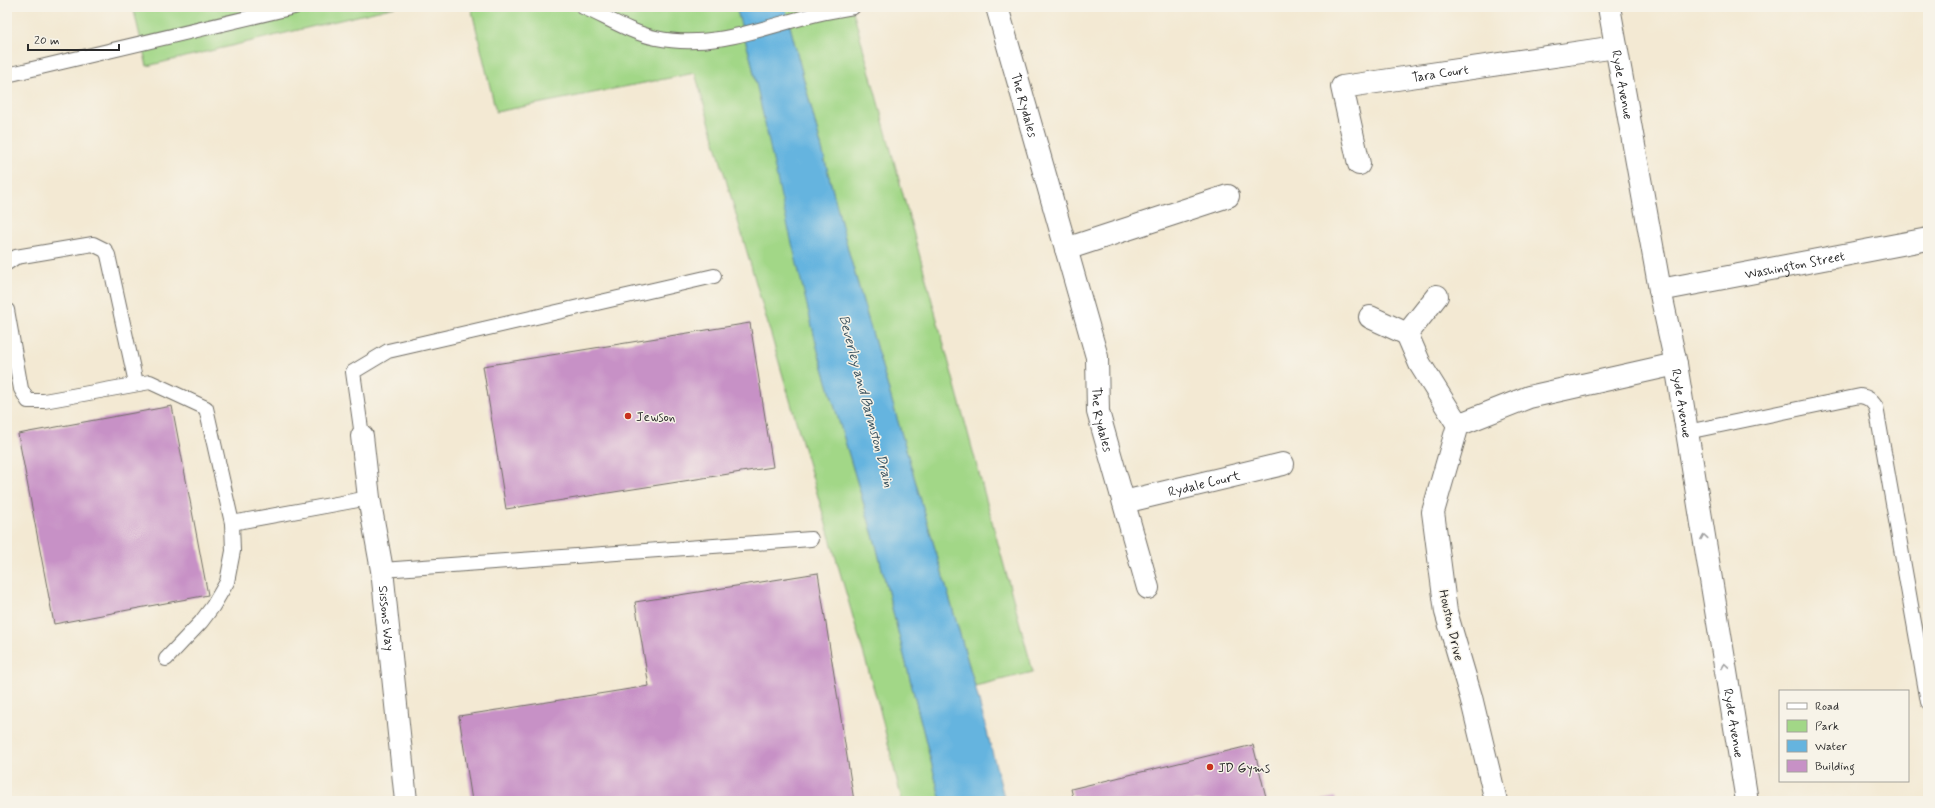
<svg xmlns="http://www.w3.org/2000/svg" width="1935" height="808" viewBox="0 0 1935 808" font-family="Mynerve,sans-serif">
  <style>
    .green { fill: #a2d787; stroke: #668159 }
    .water { fill: #65b4df; stroke: #487085 }
    .building { fill: #c791c6 }
    .lines { fill: none; stroke-linecap: round; stroke-linejoin: round }
    .lane-casing { stroke: #716e66; stroke-width: 16 }
    .street-casing { stroke: #716e66; stroke-width: 24 }
    .lane { stroke: #fff; stroke-width: 14 }
    .street { stroke: #fff; stroke-width: 22 }
    .oneway { stroke: #a0a0a0 }
    .poi-dot { fill: #c8321e; stroke: #f7f3e8; stroke-width: 1.5 }
    .labels { text-anchor: middle; stroke-width: 3; stroke-linejoin: round; paint-order: stroke }
    .street-label { font-size: 13px; fill: #2b2b2b; stroke: #f7f3e8 }
    .poi-label { font-size: 13px; fill: #2b2b2b; stroke: #f7f3e8; text-anchor: start }
    .water-label { font-size: 14px; font-style: italic; fill: #3c5461; stroke: #f7f3e8 }
  </style>
  <rect width="100%" height="100%" fill="#f7f3e8"/>
  <filter id="ink" filterUnits="userSpaceOnUse"><feTurbulence type="fractalNoise" baseFrequency=".025" numOctaves="2"/><feDisplacementMap in="SourceGraphic" scale="8" xChannelSelector="R" yChannelSelector="G"/><feConvolveMatrix kernelMatrix="1 2 1 2 8 2 1 2 1" color-interpolation-filters="sRGB"/></filter>
  <filter id="wash" filterUnits="userSpaceOnUse"><feTurbulence type="fractalNoise" baseFrequency=".012" numOctaves="4" result="noise"/><feDisplacementMap in="SourceGraphic" scale="16" xChannelSelector="R" yChannelSelector="G"/><feGaussianBlur stdDeviation="0.9" result="paint"/><feColorMatrix in="noise" values="0 0 0 0 0 0 0 0 0 0 0 0 0 0 0 0 0 1.4 0 .05"/><feComposite in="paint" operator="in"/></filter>
  <g filter="url(#wash)">
    <rect width="100%" height="100%" fill="#f3e9d3"/>
    <g class="green">
      <path d="M133 7H395L147 66Z"/>
      <path d="M471 7H736L751 60 818 351 876 545 941 801H902L880 710 695 73 496 112Z"/>
      <path d="M785 7H852L1033 672 975 686 850 257Z"/>
    </g>
    <path class="water" d="M736 7H785L850 257 975 686 1005 801H941L876 545 818 351 783 206 751 60Z"/>
    <g id="blocks">
      <g class="building">
        <path d="M750 323 773 467 506 509 483 366Z"/>
        <path d="M172 406 208 595 54 624 18 434Z"/>
        <path d="M818 573 854 801H472L459 716 649 686 635 602Z"/>
        <path d="M1253 745 1267 801H1074L1071 789Z"/>
        <path d="M1335 797 1336 801H1322V800Z"/>
      </g>
    </g>
  </g>
  <g filter="url(#ink)">
    <use href="#blocks" fill-opacity="0" stroke="#716e66" stroke-width="1"/>
    <g class="lines">
      <defs>
        <g id="lane">
          <path d="M583 7C606 17 631 33 656 38 713 50 763 27 817 14 829 11 841 9 853 7"/>
          <path d="M7 75 294 7"/>
          <path d="M7 263 16 257 93 244 105 250 108 255 136 383"/>
          <path d="M7 310 21 389 28 401H44L150 382 206 408 232 523 233 551 227 582 213 606 201 622 166 659"/>
          <path d="M1687 432 1860 396C1868 397 1871 400 1876 407L1928 702"/>
          <path d="M362 436 353 372 388 351 714 276"/>
          <path d="M232 523 369 498"/>
          <path d="M382 570 811 539"/>
        </g>
        <g id="street">
          <path id="s1" d="M997 7 1097 357 1098 412 1148 588"/>
          <path id="s2" d="M1609 7 1660 290 1676 364 1747 801"/>
          <path id="s3" d="M1359 164 1342 87 1616 47"/>
          <path d="M1066 249 1228 196"/>
          <path id="s4" d="M1660 290 1928 239"/>
          <path d="M1370 317 1407 334 1437 296"/>
          <path d="M1407 334 1420 364 1458 425"/>
          <path id="s5" d="M362 436 369 498 382 570 406 801"/>
          <path id="s6" d="M1124 502 1283 464"/>
          <path d="M1496 801 1471 697 1446 612 1433 512 1458 425 1529 397 1676 364"/>
        </g>
      </defs>
      <use href="#lane" class="lane-casing"/>
      <use href="#street" class="street-casing"/>
      <use href="#lane" class="lane"/>
      <use href="#street" class="street"/>
    </g>
    <defs><path id="oneway-chevron" d="M-2-3.5L2.5 0L-2 3.5" fill="none" stroke-width="1.6" stroke-linecap="round" stroke-linejoin="round"/></defs>
    <g class="oneway">
      <use href="#oneway-chevron" transform="translate(1704 537) rotate(-99)"/>
      <use href="#oneway-chevron" transform="translate(1725 666) rotate(-99)"/>
    </g>
  </g>
  <g class="poi-dot">
    <circle cx="628" cy="416" r="4"/>
    <circle cx="1210" cy="767" r="4"/>
  </g>
  <g class="labels">
    <g class="street-label">
      <text dy="5" stroke="none"><textPath href="#s3" startOffset="178">Tara Court</textPath></text>
      <text dy="5" stroke="none"><textPath href="#s2" startOffset="79">Ryde Avenue</textPath></text>
      <text dy="5" stroke="none"><textPath href="#s1" startOffset="102">The Rydales</textPath></text>
      <text dy="5" stroke="none"><textPath href="#s4" startOffset="137">Washington Street</textPath></text>
      <text dy="5" stroke="none"><textPath href="#s2" startOffset="403">Ryde Avenue</textPath></text>
      <text dy="5" stroke="none"><textPath href="#s1" startOffset="427">The Rydales</textPath></text>
      <text dy="5" stroke="none"><textPath href="#s6" startOffset="82">Rydale Court</textPath></text>
      <text dy="5" stroke="none"><textPath href="#s5" startOffset="184">Sissons Way</textPath></text>
      <text transform="translate(1452 625) rotate(77)" y="5">Houston Drive</text>
      <text dy="5" stroke="none"><textPath href="#s2" startOffset="727">Ryde Avenue</textPath></text>
    </g>
    <g class="poi-label">
      <text x="636" y="421">Jewson</text>
      <text x="1218" y="772">JD Gyms</text>
    </g>
    <g class="water-label">
      <text transform="translate(867 401) rotate(75)" y="5">Beverley and Barmston Drain</text>
    </g>
  </g>
  <rect width="1935" height="808" fill="none" stroke="#f7f3e8" stroke-width="24"/>
  <rect x="1779" y="690" width="130" height="92" fill="#f7f3e8" stroke="#a5a39c"/>
  <rect x="1787" y="703" width="20" height="6" fill="#ffffff" stroke="#a5a39c"/>
  <text x="1815" y="710" font-size="12" fill="#2b2b2b">Road</text>
  <rect x="1787" y="720" width="20" height="12" fill="#a2d787" stroke="#a5a39c"/>
  <text x="1815" y="730" font-size="12" fill="#2b2b2b">Park</text>
  <rect x="1787" y="740" width="20" height="12" fill="#65b4df" stroke="#a5a39c"/>
  <text x="1815" y="750" font-size="12" fill="#2b2b2b">Water</text>
  <rect x="1787" y="760" width="20" height="12" fill="#c791c6" stroke="#a5a39c"/>
  <text x="1815" y="770" font-size="12" fill="#2b2b2b">Building</text>
  <path d="M28 44v6h91v-6" fill="none" stroke="#2b2b2b" stroke-width="2"/>
  <text x="34" y="44" font-size="12" fill="#2b2b2b" stroke="#f7f3e8" stroke-width="3" paint-order="stroke">20 m</text>
</svg>
